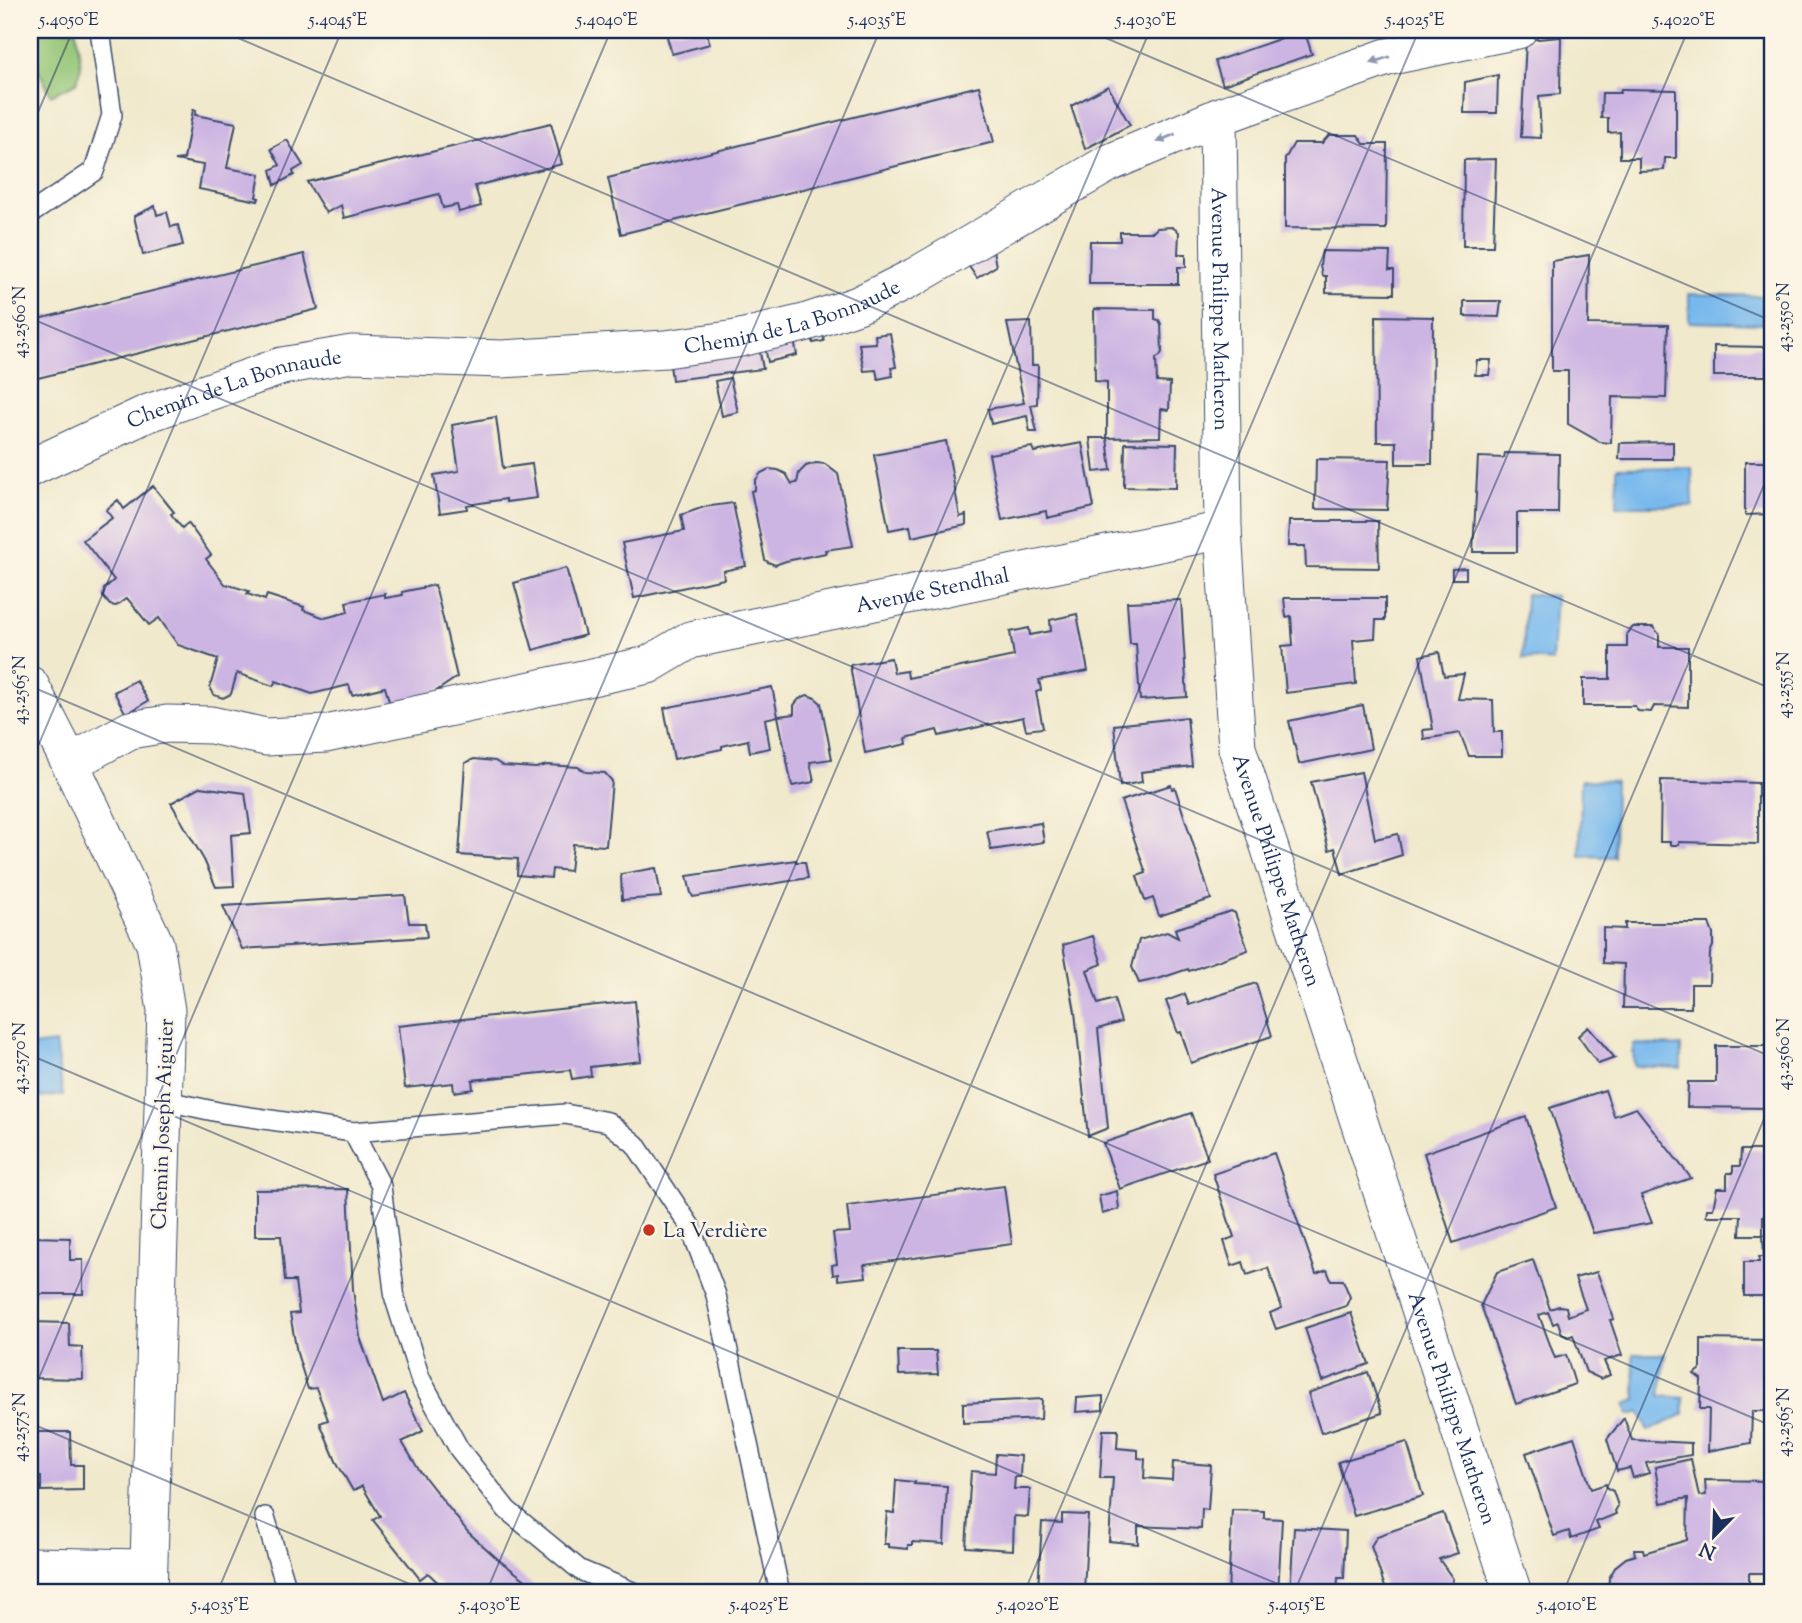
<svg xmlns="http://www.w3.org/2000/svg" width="1802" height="1623" viewBox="0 0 1802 1623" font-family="'Sorts Mill Goudy',serif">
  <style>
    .green { fill: #93c575; stroke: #577a6a; stroke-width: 2 }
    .water { fill: #78b9ed; stroke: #4a74a6; stroke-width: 2 }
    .building { fill: #cdb5e3 }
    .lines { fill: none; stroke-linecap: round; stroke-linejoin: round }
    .service-casing { stroke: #3b4b6e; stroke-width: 22 }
    .minor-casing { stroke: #3b4b6e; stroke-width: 39 }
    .service { stroke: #fff; stroke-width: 19 }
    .minor { stroke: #fff; stroke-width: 37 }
    .oneway { fill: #8d97ae }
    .ticks { fill: none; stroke: #1b2f5e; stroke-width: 2; stroke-opacity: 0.45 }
    .poi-dot { fill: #c8321e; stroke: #fcf5e5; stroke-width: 2.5 }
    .labels { text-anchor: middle; stroke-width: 5; stroke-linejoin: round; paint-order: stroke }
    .street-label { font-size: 21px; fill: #1b2f5e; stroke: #fcf5e5 }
    .poi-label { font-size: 21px; fill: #1b2f5e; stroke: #fcf5e5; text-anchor: start }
    .neatline { fill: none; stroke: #1b2f5e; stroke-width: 2.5 }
    .ticks-label { font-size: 18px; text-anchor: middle; fill: #1b2f5e }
  </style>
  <rect width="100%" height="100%" fill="#fcf5e5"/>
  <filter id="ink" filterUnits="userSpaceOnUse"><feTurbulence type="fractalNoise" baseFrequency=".0143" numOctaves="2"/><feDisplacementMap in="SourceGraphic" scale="14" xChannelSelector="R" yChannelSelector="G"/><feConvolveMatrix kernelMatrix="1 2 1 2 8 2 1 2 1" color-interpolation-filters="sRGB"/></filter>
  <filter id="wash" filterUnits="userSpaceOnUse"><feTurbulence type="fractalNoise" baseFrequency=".00686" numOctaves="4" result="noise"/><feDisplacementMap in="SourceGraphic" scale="28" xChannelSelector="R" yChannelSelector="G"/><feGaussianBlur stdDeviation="1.57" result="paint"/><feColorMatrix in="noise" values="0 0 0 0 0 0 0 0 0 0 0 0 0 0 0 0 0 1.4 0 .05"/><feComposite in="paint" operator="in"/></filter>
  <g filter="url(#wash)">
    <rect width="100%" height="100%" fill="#f0e9cc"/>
    <path class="green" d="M30 30H76L81 67 76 83 51 95 36 65 30 68Z"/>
    <g class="water">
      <path d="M1689 294 1762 296V324L1689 322Z"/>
      <path d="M1692 467 1693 506H1617V468Z"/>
      <path d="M1526 594 1556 596 1552 661 1523 658Z"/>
      <path d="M1581 780 1615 781 1614 857 1580 856Z"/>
      <path d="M55 1043 63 1095 39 1098 31 1046Z"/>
      <path d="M1633 1044 1681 1046V1068L1634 1066Z"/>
      <path d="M1633 1354H1666L1660 1396 1684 1398V1414L1648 1431 1640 1412 1629 1415 1625 1404 1636 1400Z"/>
    </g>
    <g id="blocks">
      <g class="building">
        <path d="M665 30H706L710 44 672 54Z"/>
        <path d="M1285 30H1304L1312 54 1223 85 1215 61 1288 36Z"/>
        <path d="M1561 37 1560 94 1539 96 1541 138 1521 137 1526 40Z"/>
        <path d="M1498 75 1497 113H1464L1465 82Z"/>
        <path d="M979 86 994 142 621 234 608 178Z"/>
        <path d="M1108 86 1130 125 1085 149 1071 106Z"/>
        <path d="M1621 89 1676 90V158H1665L1664 170 1639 171V158H1620V132L1608 133V118H1601L1602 93H1620Z"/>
        <path d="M193 110H196L195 115 236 123 227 168 260 174 256 197 259 198 258 201 199 189 203 165 175 160 184 159Z"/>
        <path d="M551 123 562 164 475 186 481 206 459 212 457 205 443 208 439 194 344 218 341 205 326 213 307 182Z"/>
        <path d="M1329 135H1358L1364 144H1387L1386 229 1285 228V159L1294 143H1322Z"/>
        <path d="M287 140 303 165 293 171 294 175 275 185 271 170 280 165 271 149Z"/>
        <path d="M1496 159 1493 246H1463L1464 160Z"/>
        <path d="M155 206 157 215 167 212 171 227 178 225 183 245 143 255 134 216Z"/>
        <path d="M1172 227 1179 232 1178 254H1186V267H1178V284H1089L1090 241H1120V232H1153L1157 228Z"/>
        <path d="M991 240 996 266 977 278 963 258Z"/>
        <path d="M1322 251 1390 252 1389 270H1394V294L1326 293V276H1322L1320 265Z"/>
        <path d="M304 254 318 309 30 380V321Z"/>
        <path d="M1589 255 1588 324 1668 325 1666 398 1612 397 1611 443 1600 442 1568 424V371H1552V261Z"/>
        <path d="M1464 301H1501L1499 317 1464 316Z"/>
        <path d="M1094 309 1155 310V319L1159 320 1161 324 1162 352 1160 356 1156 358 1157 382 1170 383 1169 410 1161 409 1160 437 1107 438V382L1095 381Z"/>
        <path d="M1376 316 1433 317 1432 464H1396V442H1377Z"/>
        <path d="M1031 322 1032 365H1038L1037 404 1031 405 1037 432H1030L1027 416 991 424 988 409 1024 403 1007 323Z"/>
        <path d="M823 327 824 341 813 343 811 331Z"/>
        <path d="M890 333 896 367 891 368 893 376 878 379 876 370 864 371 859 344 876 343 875 335Z"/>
        <path d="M793 335 797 355 768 362 764 342Z"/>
        <path d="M758 342 763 369 672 380 669 357Z"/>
        <path d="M1714 346 1767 347 1766 376H1714Z"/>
        <path d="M1477 360H1491L1489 375H1475Z"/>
        <path d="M730 378 738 412 722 416 715 381Z"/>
        <path d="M496 417 503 468 532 464 537 498 506 502V499L467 505V509L440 513 434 475 459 471 452 425Z"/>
        <path d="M1090 438H1107L1111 470 1094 472Z"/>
        <path d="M946 441 960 517 966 515V525L912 537 910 526 889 530 874 455Z"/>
        <path d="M1673 442V459H1619L1620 443Z"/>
        <path d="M1082 443 1094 507 1047 518 1046 511 1002 520 989 454 1032 447 1034 452Z"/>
        <path d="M1125 443 1177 444 1176 488 1124 487Z"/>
        <path d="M1505 453 1559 454 1558 513H1517V552H1473L1478 457 1504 458Z"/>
        <path d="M1316 459 1390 460 1387 510 1315 509Z"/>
        <path d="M1745 462H1772V514L1745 515Z"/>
        <path d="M816 463 825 464 838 474 853 546 825 550 826 553 786 561 775 565 768 562 765 560 751 491 755 490V481L761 473 769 469 778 470 786 474 792 484 797 483 799 473 806 466Z"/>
        <path d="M153 486 174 512 171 514 182 528 188 523 211 555 206 559 225 584 249 591 247 594 265 600 267 595 304 607 303 610 325 618 348 612 346 602 385 594V598L403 595 402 592 435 585 457 677 429 696 394 705 389 701 385 687 352 695 349 685 312 694 276 681 273 686 237 673 231 694 223 698 214 695 210 687 218 659 178 645 159 618 149 625 127 598 116 606 110 605 103 597 104 589 114 580 83 540 112 518 106 510 118 500 124 509Z"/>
        <path d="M733 503 746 566 723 571 724 579 634 598 622 543 684 531 681 515 704 507Z"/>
        <path d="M1289 521H1378L1379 568 1306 567 1305 546H1288Z"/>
        <path d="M566 568 585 635 533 650 514 583Z"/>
        <path d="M1466 568V579H1452V569Z"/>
        <path d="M1284 598H1385V620H1376L1375 638 1353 640 1356 684 1286 693 1282 646 1293 645 1291 616 1286 617Z"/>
        <path d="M1181 600 1187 697 1140 700 1136 644H1130L1127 602Z"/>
        <path d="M1077 614 1088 671 1039 680 1041 690 1036 692 1043 728 1026 730 1023 717 939 736 937 730 906 738 907 744 865 753 850 665 891 658 894 673 907 671 908 678 1014 656 1010 632 1029 628 1030 635 1051 631 1050 620Z"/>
        <path d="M1633 627H1653L1659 634V647H1688V707L1654 706 1651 712 1638 711 1635 706H1583V679H1610V647H1627V634Z"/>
        <path d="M1439 652 1444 676 1464 674 1458 699 1493 700 1494 732H1502V756H1469L1460 733 1424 739 1423 730 1433 729 1420 656Z"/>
        <path d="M136 680 148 701 126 714 114 692Z"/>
        <path d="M772 687 778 716 765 719 770 748 750 752 748 740 722 746V749L674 759 664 708Z"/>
        <path d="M807 695 815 698 821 703 832 759 810 762 814 782 792 786 778 716 794 714V705L799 699Z"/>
        <path d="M1363 705 1371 749 1299 764 1289 721Z"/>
        <path d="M1187 717 1192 766 1141 772 1142 782 1120 786 1114 725Z"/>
        <path d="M474 759 495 761 503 766 536 768 547 765 578 767 586 772 605 773 612 781 606 846 573 844 570 871 552 869 551 878 517 875 518 859 459 855 465 763Z"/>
        <path d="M1361 772 1375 839 1398 834 1402 855 1342 874 1335 848 1329 850 1311 782Z"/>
        <path d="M1661 780 1758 783V844L1679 842V845H1670V842H1660Z"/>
        <path d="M1171 785 1172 789 1175 788 1211 899 1159 916 1153 898 1145 901 1137 876 1146 873 1121 801Z"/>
        <path d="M200 787 245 793 251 833 231 835 234 886 216 887 204 860 171 803Z"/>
        <path d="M1041 823 1044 842 991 850 987 831Z"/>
        <path d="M796 860V862H805L808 878 693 897 691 893 687 876Z"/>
        <path d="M656 868 661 897 622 900 621 874Z"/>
        <path d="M405 895 409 923H425L427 937 242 949 223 906Z"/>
        <path d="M1231 911 1235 913 1248 950 1189 971 1188 969 1158 979 1139 983 1132 967 1139 940 1167 932 1178 938 1175 929Z"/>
        <path d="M1625 923H1709L1713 934V946L1710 953 1709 984H1691V1008H1623L1624 964 1603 963V928L1625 929Z"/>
        <path d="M1093 936 1102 964 1087 970 1098 1004 1114 999 1121 1022 1098 1029 1108 1128 1088 1136 1075 1012 1063 945Z"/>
        <path d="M1256 983 1272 1036 1191 1063 1181 1032 1178 1033 1166 1001 1185 994 1189 1005Z"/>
        <path d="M635 1001 641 1061 590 1067 591 1076 572 1079 570 1070 472 1080 473 1089 454 1092 453 1083 405 1088 398 1026Z"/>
        <path d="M1588 1027 1608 1050 1615 1058 1598 1064 1578 1036Z"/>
        <path d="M1716 1046H1772V1108L1687 1107 1688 1082H1716Z"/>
        <path d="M1605 1090 1614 1116 1636 1108 1691 1178 1641 1195 1652 1223 1593 1233 1550 1108Z"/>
        <path d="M1191 1113 1208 1159 1120 1189 1103 1143Z"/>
        <path d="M1526 1117 1556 1207 1453 1243 1424 1153Z"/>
        <path d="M1741 1150H1772V1217L1763 1216V1235H1740L1741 1216H1706L1707 1209H1713L1717 1188H1727V1173H1733V1166H1740Z"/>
        <path d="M1274 1153 1316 1274 1327 1270 1331 1280H1343L1350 1297 1346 1306 1276 1329 1270 1313 1282 1308 1268 1268 1247 1275 1243 1262 1232 1266 1224 1241 1234 1237 1213 1174Z"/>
        <path d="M1004 1186 1012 1244 864 1265 866 1277 838 1280V1274L833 1275 832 1265 837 1264 833 1233 850 1232 847 1206Z"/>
        <path d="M348 1189 353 1290 360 1337 383 1403 404 1393 423 1431 402 1442 419 1470 468 1532 500 1561 543 1593H449L428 1573 420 1579 373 1520 380 1516 362 1486 353 1491 336 1461 320 1423 328 1420 322 1403 316 1388 308 1389 297 1353 290 1314 299 1313 295 1281H285L281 1236H255V1190Z"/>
        <path d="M1117 1191 1119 1209 1102 1214 1099 1196Z"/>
        <path d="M1763 1235H1772V1296H1744V1262H1759V1257H1764Z"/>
        <path d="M30 1237 70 1238V1260H83V1294H30Z"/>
        <path d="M1533 1260 1550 1309 1559 1306 1566 1307 1568 1316 1586 1309 1575 1278 1597 1272 1614 1319 1610 1320 1622 1355 1604 1361 1610 1375 1601 1379 1586 1372 1573 1335 1568 1337 1562 1334 1558 1322 1553 1324 1548 1312 1539 1315 1555 1358 1566 1355 1575 1384 1516 1404 1481 1305 1497 1272Z"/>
        <path d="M1351 1313 1369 1364 1322 1381 1305 1328Z"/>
        <path d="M30 1322 69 1323 70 1346 82 1347 83 1379 30 1378Z"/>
        <path d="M1701 1339 1772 1340V1411H1752L1751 1443 1708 1451 1709 1409H1700L1701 1379 1694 1374 1701 1368Z"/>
        <path d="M898 1351H936L938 1374 899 1375Z"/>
        <path d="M1368 1372 1382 1413 1321 1433 1308 1393Z"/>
        <path d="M1103 1396V1410L1076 1412 1077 1398Z"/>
        <path d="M1042 1399 1041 1419 963 1423V1403Z"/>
        <path d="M1624 1418 1632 1440 1691 1443V1455L1646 1463 1649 1473 1633 1478 1630 1468 1617 1471 1607 1439Z"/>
        <path d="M1103 1430H1118L1117 1448 1138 1450V1458L1145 1459 1144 1478 1172 1480 1173 1462 1211 1465 1208 1510 1202 1509 1201 1529 1138 1526V1544L1109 1541 1113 1478H1100Z"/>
        <path d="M30 1432H70L71 1465H83V1490L41 1491V1477H30Z"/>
        <path d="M1574 1437 1591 1489 1606 1484 1607 1488 1613 1491 1618 1506 1615 1511 1616 1514 1596 1522 1599 1529 1571 1539 1569 1531 1554 1536 1526 1453Z"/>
        <path d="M1407 1442 1423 1496 1354 1516 1338 1462Z"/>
        <path d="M996 1454 1021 1456 1020 1477H1015L1014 1489H1030L1028 1517 1014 1516 1013 1550 966 1547 971 1471 995 1473Z"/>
        <path d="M1691 1459 1699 1496 1706 1495 1705 1480 1772 1481V1573H1749V1593H1608L1609 1578 1616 1566 1626 1558 1635 1555 1634 1549H1643L1644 1553 1687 1540 1688 1498 1661 1503 1655 1467Z"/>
        <path d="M896 1480 915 1482 914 1484 947 1486 944 1544 912 1542V1545H908V1549L888 1547V1544H884L887 1512 894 1513Z"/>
        <path d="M1232 1510 1264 1511V1518L1282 1519 1278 1593H1228Z"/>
        <path d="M1443 1513 1458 1553 1439 1559 1453 1579 1451 1588 1447 1593H1387L1371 1546 1377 1536Z"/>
        <path d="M1062 1514 1088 1515 1084 1592 1038 1589 1042 1522 1062 1523Z"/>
        <path d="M1294 1528 1346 1531 1344 1578H1338L1337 1593H1290Z"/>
      </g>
    </g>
  </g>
  <g filter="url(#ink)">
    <use href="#blocks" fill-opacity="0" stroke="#3b4b6e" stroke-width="2"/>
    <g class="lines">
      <defs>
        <g id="service">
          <path d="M30 214 94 171 112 115 100 30"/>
          <path d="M162 1100 223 1113 353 1132 381 1186 395 1299 420 1378 459 1449 507 1510 580 1570 635 1593"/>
          <path d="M353 1132 565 1114 608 1122 635 1144 690 1226 716 1295 780 1593"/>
          <path d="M265 1517 288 1593"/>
        </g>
        <g id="minor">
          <path id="s1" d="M1218 117 1223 530 1237 748 1513 1593"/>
          <path id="s2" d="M30 468 146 414 282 366 352 354 502 359 666 349 736 339 804 323 858 305 914 277 1109 163 1218 117 1387 57 1518 30"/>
          <path d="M30 685 70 763 155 944 166 1010 148 1593"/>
          <path id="s3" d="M70 763 130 730 167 724 211 725 266 737 326 734 648 665 690 640 1223 530"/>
          <path d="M30 1566 148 1568"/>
        </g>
      </defs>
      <use href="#service" class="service-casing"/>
      <use href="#minor" class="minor-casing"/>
      <use href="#service" class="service"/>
      <use href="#minor" class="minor"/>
    </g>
    <defs><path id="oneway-solid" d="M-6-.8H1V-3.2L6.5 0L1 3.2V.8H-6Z" transform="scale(1.75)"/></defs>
    <g class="oneway">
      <use href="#oneway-solid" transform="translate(1380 60) rotate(162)"/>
      <use href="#oneway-solid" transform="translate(1166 138) rotate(157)"/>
    </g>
  </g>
  <path class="ticks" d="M219 30 1772 689M1087 30 1772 321M30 131 73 30M30 318 1772 1057M30 686 1772 1426M30 765 342 30M30 1055 1299 1593M30 1399 611 30M30 1423 431 1593M217 1593 880 30M486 1593 1150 30M755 1593 1419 30M1024 1593 1688 30M1294 1593 1772 466M1563 1593 1772 1100"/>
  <circle class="poi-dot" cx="649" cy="1230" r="7"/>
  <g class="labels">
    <g class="street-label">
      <text dy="7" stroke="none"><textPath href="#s1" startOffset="192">Avenue Philippe Matheron</textPath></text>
      <text dy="7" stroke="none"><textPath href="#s2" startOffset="788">Chemin de La Bonnaude</textPath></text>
      <text dy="7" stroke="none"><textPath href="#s2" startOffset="220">Chemin de La Bonnaude</textPath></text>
      <text dy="7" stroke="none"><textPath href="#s3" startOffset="892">Avenue Stendhal</textPath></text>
      <text dy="7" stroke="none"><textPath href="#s1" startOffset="760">Avenue Philippe Matheron</textPath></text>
      <text transform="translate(162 1124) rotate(-88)" y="7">Chemin Joseph Aiguier</text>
      <text dy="7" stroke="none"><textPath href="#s1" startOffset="1326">Avenue Philippe Matheron</textPath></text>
    </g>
    <g class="poi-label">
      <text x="663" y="1237">La Verdière</text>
    </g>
  </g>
  <rect width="1802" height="1623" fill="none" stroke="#fcf5e5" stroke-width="77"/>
  <g transform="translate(1714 1536) rotate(203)" stroke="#fcf5e5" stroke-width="5" paint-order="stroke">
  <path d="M0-5L12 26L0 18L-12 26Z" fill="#1b2f5e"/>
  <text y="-10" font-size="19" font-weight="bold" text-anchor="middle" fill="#1b2f5e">N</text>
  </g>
  <rect x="38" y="38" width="1726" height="1546" class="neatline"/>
  <g class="ticks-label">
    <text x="69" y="25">5.4050°E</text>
    <text x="338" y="25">5.4045°E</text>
    <text x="607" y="25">5.4040°E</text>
    <text x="877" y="25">5.4035°E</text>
    <text x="1146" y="25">5.4030°E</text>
    <text x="1415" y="25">5.4025°E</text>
    <text x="1684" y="25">5.4020°E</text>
    <text transform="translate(1783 317) rotate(-90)" y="6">43.2550°N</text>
    <text transform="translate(19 322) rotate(-90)" y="6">43.2560°N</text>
    <text transform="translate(1783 685) rotate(-90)" y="6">43.2555°N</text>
    <text transform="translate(19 690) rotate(-90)" y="6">43.2565°N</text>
    <text transform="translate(1783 1054) rotate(-90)" y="6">43.2560°N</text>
    <text transform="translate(19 1058) rotate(-90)" y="6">43.2570°N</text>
    <text transform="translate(1783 1422) rotate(-90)" y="6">43.2565°N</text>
    <text transform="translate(19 1427) rotate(-90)" y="6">43.2575°N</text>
    <text x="220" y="1610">5.4035°E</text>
    <text x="490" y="1610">5.4030°E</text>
    <text x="759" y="1610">5.4025°E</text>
    <text x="1028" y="1610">5.4020°E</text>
    <text x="1297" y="1610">5.4015°E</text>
    <text x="1567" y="1610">5.4010°E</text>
  </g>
</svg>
